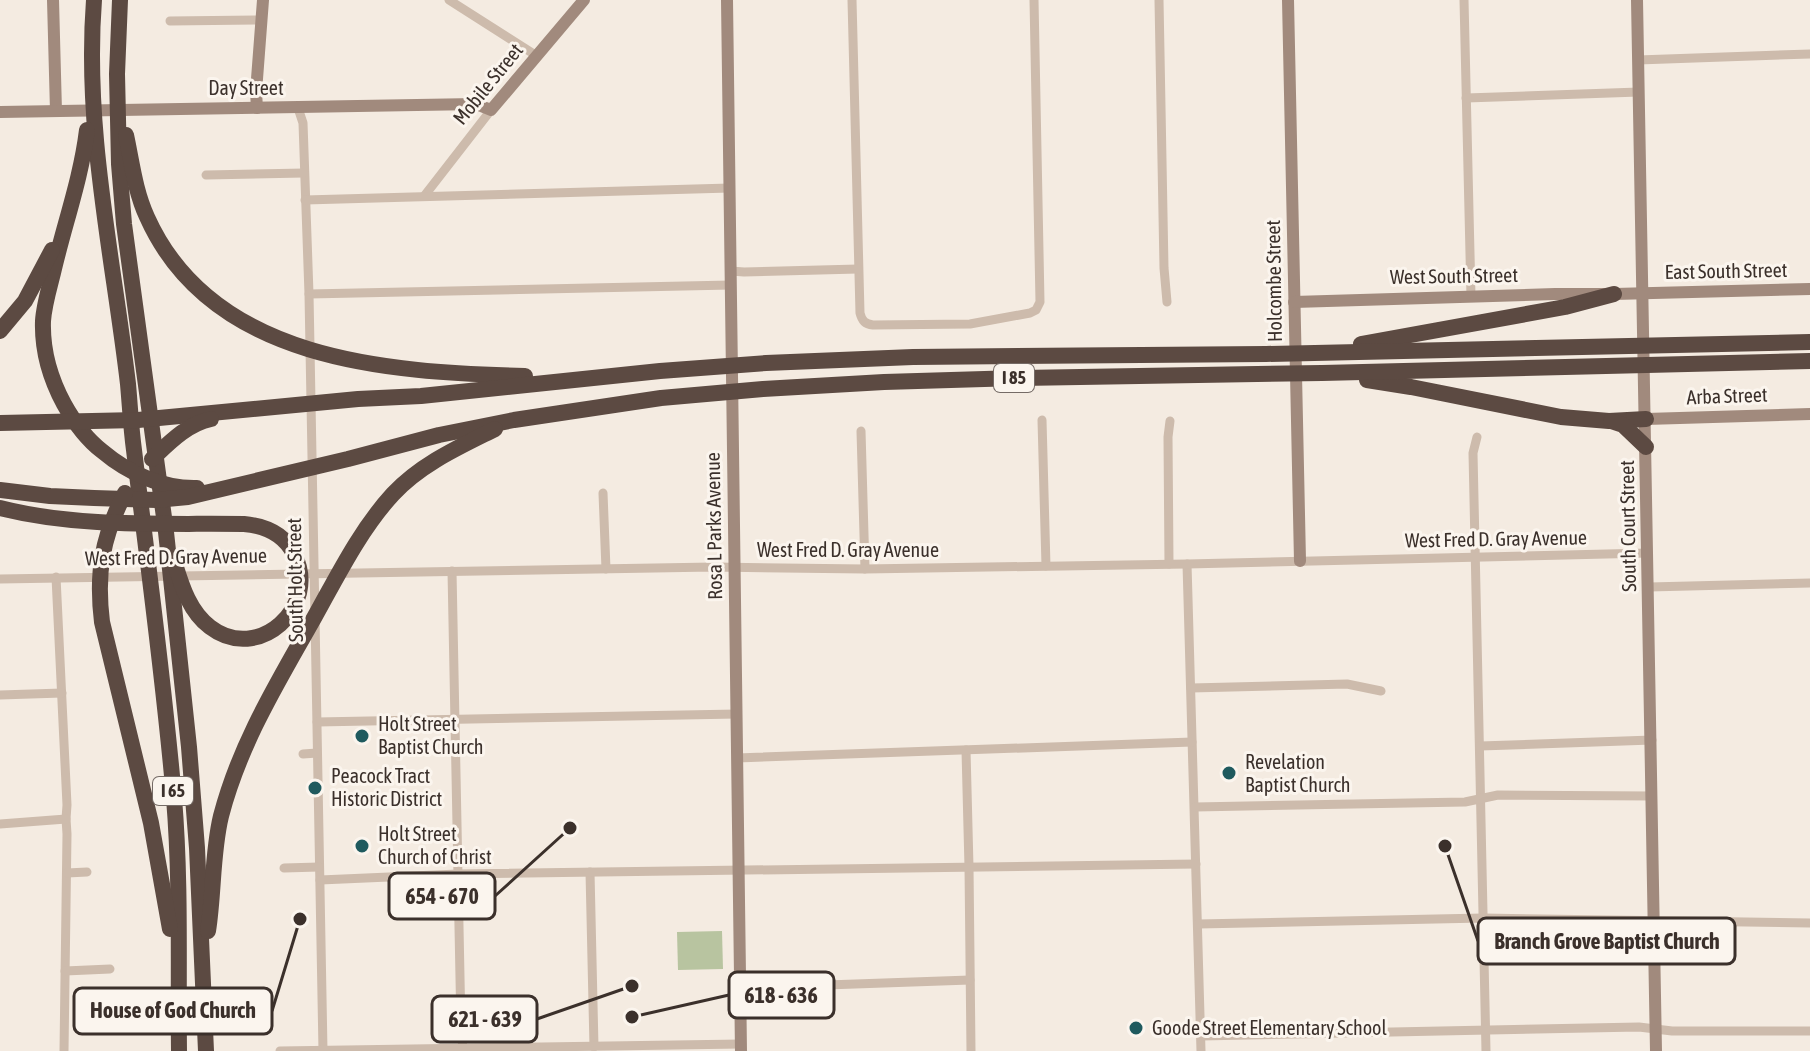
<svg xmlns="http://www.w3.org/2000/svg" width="1810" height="1051" viewBox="0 0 1810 1051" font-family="'Asap Condensed',sans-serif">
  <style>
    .green { fill: #b8c4a0 }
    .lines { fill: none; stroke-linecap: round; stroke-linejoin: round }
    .street { stroke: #cdbbac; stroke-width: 9 }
    .secondary { stroke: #a18a7d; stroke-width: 12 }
    .highway { stroke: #5c4a42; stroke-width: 16 }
    .poi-dot { fill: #1f5a5e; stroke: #fbf5ee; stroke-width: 3 }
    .labels { text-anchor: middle; stroke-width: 6; stroke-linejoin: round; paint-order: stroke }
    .shield { fill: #fbf5ee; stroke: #756b66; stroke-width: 2 }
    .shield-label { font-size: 18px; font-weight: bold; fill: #3b302b }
    .street-label { font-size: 20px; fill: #3b302b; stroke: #fbf5ee }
    .poi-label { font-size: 20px; fill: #3b302b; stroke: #fbf5ee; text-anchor: start }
    .leader { fill: none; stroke: #3b302b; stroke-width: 3 }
    .callout-dot { fill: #3b302b; stroke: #fbf5ee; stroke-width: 3 }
    .callout { fill: #fbf5ee; stroke: #3b302b; stroke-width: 3 }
    .callout-label { font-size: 22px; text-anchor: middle; font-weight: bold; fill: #3b302b }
  </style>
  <rect width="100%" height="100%" fill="#f4ebe1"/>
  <path class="green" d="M722 931 723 969 678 970 677 932Z"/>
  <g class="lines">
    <g class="street">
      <path d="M449 0 537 56"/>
      <path d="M852 0 860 313C862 321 865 324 873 325L970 324 1030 313 1036 310 1040 302 1034 0"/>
      <path d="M1159 0 1164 268 1167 302"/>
      <path d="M1464 0 1471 296"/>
      <path d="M170 21 261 20"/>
      <path d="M1638 60 1810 54"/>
      <path d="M1466 98 1639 92"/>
      <path d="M298 108 303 123 309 294 323 1051"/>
      <path d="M206 175 304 173"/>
      <path d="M425 195 491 110"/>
      <path d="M305 200 730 188"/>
      <path d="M731 271 744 272 858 269"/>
      <path d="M309 294 731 285"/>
      <path d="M1042 420 1046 566"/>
      <path d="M861 431 865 569"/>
      <path d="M1477 437 1473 453 1486 1051"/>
      <path d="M603 493 606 569"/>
      <path d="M1169 564 1168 437 1170 421"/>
      <path d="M1187 564 1201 1051"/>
      <path d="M452 571 461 1028 463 1049"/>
      <path d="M56 577 67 805 66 819 67 834 64 1051"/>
      <path d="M0 579 713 567 865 569 1187 564 1648 553"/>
      <path d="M1649 587 1810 583"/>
      <path d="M1191 688 1347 684 1381 691"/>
      <path d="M0 695 62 693"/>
      <path d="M317 722 737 714"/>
      <path d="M1480 746 1652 740"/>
      <path d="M966 750 969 867 971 1051"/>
      <path d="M303 754 317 753"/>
      <path d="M737 758 1192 742"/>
      <path d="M1195 807 1465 802 1498 795 1652 796"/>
      <path d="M0 824 66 819"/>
      <path d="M284 868 319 867"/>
      <path d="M590 872 594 1047"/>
      <path d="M67 873 87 872"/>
      <path d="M320 880 458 874 1196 864"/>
      <path d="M1198 924 1483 918 1810 923"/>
      <path d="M65 971 110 969"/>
      <path d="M741 988 970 980"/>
      <path d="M1201 1036 1639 1027 1672 1031H1810"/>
      <path d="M280 1051 741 1044"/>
    </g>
    <g class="secondary">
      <path d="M53 0 56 111"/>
      <path d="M727 0 741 1051"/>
      <path d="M1288 0 1300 561"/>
      <path d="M1637 0 1656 1051"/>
      <path d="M257 108 256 92 263 0"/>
      <path d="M0 112 476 104 491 110 584 0"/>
      <path d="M1294 302 1555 294H1614L1810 289"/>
      <path d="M1646 419 1810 414"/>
    </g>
    <g class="highway">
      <path d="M94 0C84 130 113 256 128 384 130 406 131 428 134 450 148 566 164 681 174 798 181 882 178 967 179 1051"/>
      <path d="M120 0 117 74 119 164 124 224 166 532 189 747 197 848 206 1051"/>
      <path d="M87 130C81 179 64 225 53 273 49 289 44 305 43 321 42 350 50 378 64 404 74 422 85 438 102 451 128 473 163 489 197 488"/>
      <path d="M126 135C132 163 135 191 147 217 212 362 388 372 525 376"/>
      <path d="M0 331 25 301 52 250"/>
      <path d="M1361 344 1565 307 1614 294"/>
      <path d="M1367 380 1411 387 1561 417 1609 421 1646 419"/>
      <path d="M1611 421 1623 425 1646 447"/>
      <path d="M0 423 138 420 358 399 421 396 660 371 766 363 913 357 1266 354 1810 342"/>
      <path d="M152 459C169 443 187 424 211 419"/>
      <path d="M0 490 50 496 94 498 156 500 188 497 348 459 439 435 514 420 661 398 763 389 884 382 1021 378 1322 373 1810 361"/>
      <path d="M125 493C102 537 96 573 102 622L151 823 170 929"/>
      <path d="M0 508C79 528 163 523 244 524 266 526 284 534 294 554 321 607 258 664 210 627 190 612 182 587 175 564"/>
      <path d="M208 931C214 893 212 853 221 816 240 743 278 682 314 618 338 575 360 530 393 494 421 464 459 447 495 429"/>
    </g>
  </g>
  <g class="poi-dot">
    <circle cx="362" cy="736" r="8"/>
    <circle cx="1229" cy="773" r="8"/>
    <circle cx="315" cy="788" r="8"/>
    <circle cx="362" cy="846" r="8"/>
    <circle cx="1136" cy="1028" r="8"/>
  </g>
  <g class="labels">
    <g class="shield">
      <rect x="994" y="364" width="40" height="28" rx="6"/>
      <rect x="153" y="777" width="40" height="28" rx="6"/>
    </g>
    <g class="shield-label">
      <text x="1014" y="384">I 85</text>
      <text x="173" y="797">I 65</text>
    </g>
    <g class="street-label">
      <text transform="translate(488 84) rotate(-51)" y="7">Mobile Street</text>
      <text x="246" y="95">Day Street</text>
      <text transform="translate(1726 271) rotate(-1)" y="7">East South Street</text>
      <text transform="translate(1454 276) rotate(-1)" y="7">West South Street</text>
      <text transform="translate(1274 281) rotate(-91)" y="7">Holcombe Street</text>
      <text transform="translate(1727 396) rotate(-2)" y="7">Arba Street</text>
      <text transform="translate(714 526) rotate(-91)" y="7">Rosa L Parks Avenue</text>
      <text transform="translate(1628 526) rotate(-91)" y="7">South Court Street</text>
      <text transform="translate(1496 539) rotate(-1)" y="7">West Fred D. Gray Avenue</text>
      <text x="848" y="557">West Fred D. Gray Avenue</text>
      <text transform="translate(176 557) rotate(-1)" y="7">West Fred D. Gray Avenue</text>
      <text transform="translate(295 580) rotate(-91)" y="7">South Holt Street</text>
    </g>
    <g class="poi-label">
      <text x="378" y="731">Holt Street<tspan x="378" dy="23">Baptist Church</tspan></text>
      <text x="1245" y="769">Revelation<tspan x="1245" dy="23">Baptist Church</tspan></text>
      <text x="331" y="783">Peacock Tract<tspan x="331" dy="23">Historic District</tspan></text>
      <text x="378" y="841">Holt Street<tspan x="378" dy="23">Church of Christ</tspan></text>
      <text x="1152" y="1035">Goode Street Elementary School</text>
    </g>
  </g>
  <path class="leader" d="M570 828L495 896M1445 846L1478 941M632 1017L729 995M300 919L272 1011M632 986L537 1019"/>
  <g class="callout-dot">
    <circle cx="570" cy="828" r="8"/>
    <circle cx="1445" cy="846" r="8"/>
    <circle cx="632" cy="1017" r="8"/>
    <circle cx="300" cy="919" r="8"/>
    <circle cx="632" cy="986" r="8"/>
  </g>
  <g class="callout">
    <rect x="389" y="873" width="106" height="46" rx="8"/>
    <rect x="1478" y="918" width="257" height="46" rx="8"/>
    <rect x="729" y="972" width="105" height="46" rx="8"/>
    <rect x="74" y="988" width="198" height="46" rx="8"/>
    <rect x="432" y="996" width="105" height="46" rx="8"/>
  </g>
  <g class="callout-label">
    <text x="442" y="904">654 - 670</text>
    <text x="1607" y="949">Branch Grove Baptist Church</text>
    <text x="781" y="1003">618 - 636</text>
    <text x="173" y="1018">House of God Church</text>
    <text x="485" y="1027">621 - 639</text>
  </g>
</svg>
